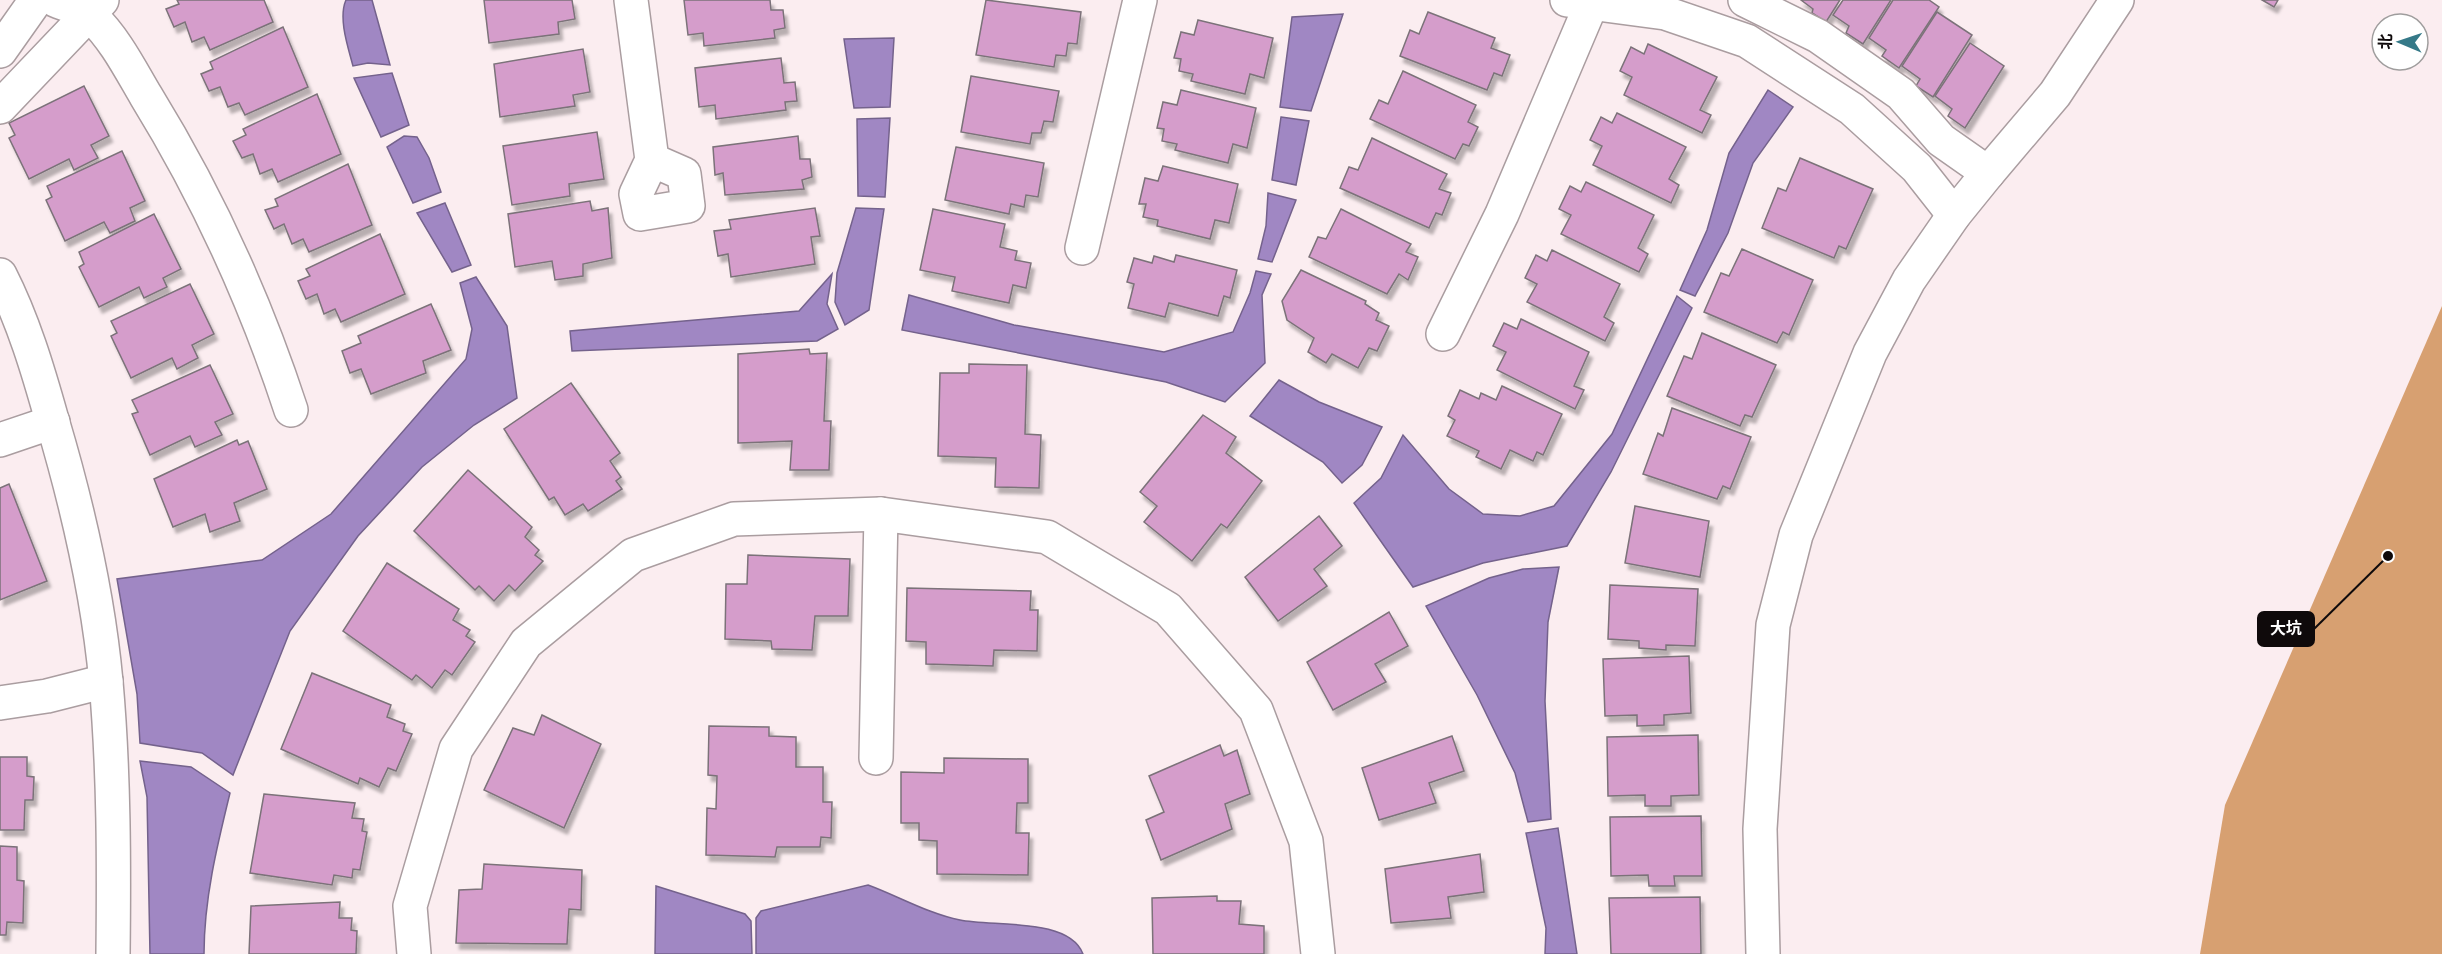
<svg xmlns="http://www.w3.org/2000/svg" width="2442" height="954" viewBox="0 0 2442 954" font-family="'Times New Roman','Noto Sans SC',serif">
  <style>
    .forest { fill: #d7a071 }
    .water { fill: #a087c3; stroke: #74628c; stroke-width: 1.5 }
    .building { fill: #d59dcb; stroke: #7b7279; stroke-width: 1.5; filter: url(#shadow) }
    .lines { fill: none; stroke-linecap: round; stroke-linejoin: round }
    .street-casing { stroke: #aa9da0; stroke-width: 36 }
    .street { stroke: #fff; stroke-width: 33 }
    .leader { fill: none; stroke: #0f0a0b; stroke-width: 2 }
    .callout-dot { fill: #0f0a0b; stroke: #fff; stroke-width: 2 }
    .callout { fill: #0f0a0b; stroke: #0f0a0b; stroke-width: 2 }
    .callout-label { font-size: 16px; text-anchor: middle; font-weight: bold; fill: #fff }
  </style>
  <defs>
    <filter id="shadow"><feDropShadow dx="3.5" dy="6" stdDeviation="1.5" flood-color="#0004"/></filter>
  </defs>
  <rect width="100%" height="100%" fill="#fbedf0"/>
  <path class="forest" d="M2442 306V954H2200L2225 805Z"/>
  <g class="water">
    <path d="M346 0H372L390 65 368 63 353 66C348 47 338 18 346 0Z"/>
    <path d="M1343 14 1311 111 1280 107 1292 17Z"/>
    <path d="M894 38 890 107 854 108 844 39Z"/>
    <path d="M392 73 409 125 381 137 354 78Z"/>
    <path d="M1768 90 1793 107 1753 163 1728 233 1695 296 1680 290 1707 230 1729 153Z"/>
    <path d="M1281 117 1309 121 1296 185 1272 180Z"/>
    <path d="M890 118 885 197 858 196 857 119Z"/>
    <path d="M404 136 417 137 429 158 441 192 413 203 387 147Z"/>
    <path d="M1268 193 1296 200 1272 262 1258 259 1266 226Z"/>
    <path d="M445 203 471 265 452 272 417 213Z"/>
    <path d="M856 208 884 209 869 310 845 325 835 302 837 273Z"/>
    <path d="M1256 271 1271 274 1262 295 1265 363 1225 402 1166 382 902 330 909 295 1014 325 1164 352 1233 332 1250 293Z"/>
    <path d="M832 274 827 304 838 329 817 341 572 351 570 331 799 311Z"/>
    <path d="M476 277 507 326 517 398 474 425 422 467 358 536 290 631 233 775 202 753 140 743 137 694 117 579 262 560 331 514 466 359 472 329 460 283Z"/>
    <path d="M1677 296 1692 308 1611 472 1567 546 1483 563 1413 587 1354 503 1381 478 1403 435 1449 489 1483 514 1520 516 1554 506 1612 434Z"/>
    <path d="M1279 380 1319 402 1382 427 1362 465 1342 483 1323 462 1250 416Z"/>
    <path d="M1559 567 1548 622 1545 701 1551 819 1528 822 1515 773 1477 695 1426 606 1489 578 1523 569Z"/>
    <path d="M140 761 191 767 230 793C217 846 204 899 204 954H150L147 797Z"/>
    <path d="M1558 828 1577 954H1545L1546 928 1526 833Z"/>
    <path d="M868 885C898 896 929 914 960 920 993 927 1069 917 1083 954H756V918L761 911Z"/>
    <path d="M656 886 745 914 751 921 752 954H655Z"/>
  </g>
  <g class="building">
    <path d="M177 0H264L273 22 210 50 204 37 192 42 185 22 174 27 166 9 179 4Z"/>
    <path d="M484 0H572L575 19 558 22 559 34 489 43Z"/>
    <path d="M684 0H770L771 10H783L785 28 774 30 775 38 704 46 703 33 688 35Z"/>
    <path d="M986 0 1081 12 1077 44 1068 43 1066 56 1056 55 1054 67 976 55Z"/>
    <path d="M1801 0H1840L1826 22 1812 13 1813 9Z"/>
    <path d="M1843 0H1891L1863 44 1846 33 1849 26 1833 15Z"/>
    <path d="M1893 0H1929L1939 7 1899 68 1882 56 1886 50 1869 38Z"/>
    <path d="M2262 0H2278L2274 7Z"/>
    <path d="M1428 12 1495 38 1491 48 1510 55 1502 76 1494 73 1487 90 1400 56 1410 30 1419 34Z"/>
    <path d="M1937 12 1972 35 1933 97 1916 86 1920 79 1902 66Z"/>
    <path d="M1198 20 1273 38 1264 78 1250 74 1245 94 1191 81 1193 74 1179 71 1181 59 1174 58 1181 32 1194 35Z"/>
    <path d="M283 27 308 87 245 115 239 103 228 107 220 87 209 91 201 74 213 69 210 62Z"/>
    <path d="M1970 43 2004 66 1965 128 1948 116 1952 109 1935 96Z"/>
    <path d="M1648 44 1717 77 1700 110 1711 115 1702 133 1624 95 1632 77 1620 71 1631 47 1644 54Z"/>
    <path d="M583 49 590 92 573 95 575 106 500 117 494 64Z"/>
    <path d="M781 58 784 83 795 82 797 101 785 102 786 110 716 119 715 105 699 107 695 68Z"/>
    <path d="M1403 71 1476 105 1468 122 1478 127 1469 146 1463 144 1455 159 1370 119 1379 100 1388 104Z"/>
    <path d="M971 76 1059 91 1053 122 1044 121 1041 133H1032L1030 144 961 132Z"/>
    <path d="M84 86 109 136 91 145 98 158 74 170 69 159 29 179 9 138 15 135 9 123Z"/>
    <path d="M1181 90 1256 108 1247 148 1233 144 1228 163 1175 150 1177 144 1162 141 1164 129 1157 128 1163 102 1177 105Z"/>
    <path d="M317 94 341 154 278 182 272 169 260 174 253 154 242 158 233 141 246 135 243 129Z"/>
    <path d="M1617 113 1686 147 1669 179 1679 185 1671 203 1593 165 1602 146 1590 140 1601 117 1612 123Z"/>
    <path d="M597 132 604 179 569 184 570 196 512 205 503 146Z"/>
    <path d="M798 136 800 159H810L812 177 802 180 804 189 725 195 723 173 715 175 713 147Z"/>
    <path d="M1372 138 1447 174 1439 189 1451 193 1442 215 1436 213 1429 228 1340 188 1349 167 1358 170Z"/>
    <path d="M956 147 1044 163 1038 197 1026 195 1024 207 1011 204 1009 214 945 200Z"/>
    <path d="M122 151 145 201 130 208 135 221 110 233 104 222 65 241 46 200 52 197 47 186Z"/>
    <path d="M1800 158 1873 189 1846 249 1839 246 1834 258 1762 228 1778 188 1786 191Z"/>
    <path d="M348 164 372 225 309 252 303 239 292 244 284 224 274 229 265 210 278 206 275 199Z"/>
    <path d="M1163 166 1238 184 1229 223 1215 220 1210 239 1157 226 1158 220 1143 217 1146 204H1139L1145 178 1158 181Z"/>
    <path d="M1586 182 1654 215 1638 248 1648 254 1639 272 1561 234 1571 215 1559 209 1570 186 1581 192Z"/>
    <path d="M590 201 592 211 608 208 612 258 583 264V276L555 280 552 261 515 267 508 214Z"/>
    <path d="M815 208 820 236 811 237 815 264 731 277 728 254 718 256 714 231 731 229 729 220Z"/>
    <path d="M933 209 1005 224 1000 247 1017 251 1015 260 1031 263 1026 288 1013 285 1009 303 952 291 955 277 920 270Z"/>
    <path d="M1341 209 1411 244 1406 252 1418 257 1408 280 1399 274 1387 294 1309 257 1318 237 1326 239Z"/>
    <path d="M154 214 181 269 163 278 167 287 144 298 139 287 99 307 79 267 84 264 79 252Z"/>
    <path d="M380 234 405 294 341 322 335 309 324 314 317 294 306 299 298 281 310 276 306 269Z"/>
    <path d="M1742 249 1813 280 1789 335 1783 332 1777 343 1704 312 1721 273 1729 276Z"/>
    <path d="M1552 250 1620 284 1604 317 1614 323 1605 341 1527 302 1537 284 1525 278 1536 255 1547 261Z"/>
    <path d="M1176 255 1237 270 1230 298 1224 296 1218 316 1169 303 1165 317 1128 308 1134 284 1127 282 1134 258 1152 263 1154 256 1174 262Z"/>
    <path d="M1301 270 1366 301 1365 304 1379 313 1376 320 1389 326 1377 351 1369 348 1358 368 1332 354 1326 363 1308 352 1314 338 1287 320 1282 301Z"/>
    <path d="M190 284 214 334 192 345 198 358 177 369 172 358 131 378 111 336 117 333 111 321Z"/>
    <path d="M431 304 451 350 423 361 426 373 371 394 361 369 350 373 342 351 361 343 358 336Z"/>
    <path d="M1521 319 1589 352 1574 386 1584 390 1575 409 1497 370 1506 352 1493 346 1504 323 1517 329Z"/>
    <path d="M1702 333 1776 365 1752 417 1745 415 1740 426 1667 396 1684 356 1692 359Z"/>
    <path d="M809 349 810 354 827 353 824 421H831L829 470H790L792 441 738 443V354Z"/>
    <path d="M969 364 1027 365 1025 434 1041 435 1039 488 995 487 996 458 938 456 940 373H969Z"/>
    <path d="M210 365 233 414 215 422 222 435 195 447 190 436 150 455 132 414 138 412 132 400Z"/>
    <path d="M571 383 620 453 610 461 621 477 616 481 622 489 588 511 583 504 565 515 554 497 549 500 504 429Z"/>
    <path d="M1502 386 1562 414 1543 455 1537 452 1533 461 1510 450 1501 469 1476 457 1479 451 1447 436 1455 420 1448 416 1460 390 1479 399 1481 393 1496 400Z"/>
    <path d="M1672 408 1751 437 1730 489 1723 486 1717 499 1643 474 1658 433 1663 436Z"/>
    <path d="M1203 415 1236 437 1226 453 1262 481 1227 528 1221 524 1192 561 1144 522 1157 506 1140 492Z"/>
    <path d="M237 440 239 445 248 441 267 489 234 503 240 521 210 532 205 514 173 527 154 479Z"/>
    <path d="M468 470 532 527 525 537 539 550 535 555 543 561 515 591 509 585 494 601 479 586 475 590 414 531Z"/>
    <path d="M9 484 47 581 0 600V488Z"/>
    <path d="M1635 506 1709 521 1700 577 1625 563Z"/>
    <path d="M1319 516 1342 546 1314 569 1327 586 1278 621 1245 577Z"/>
    <path d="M748 555 850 559 848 616H815L812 650 772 649 771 641 725 639 726 584H747Z"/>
    <path d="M387 563 459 609 453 620 470 630 466 636 475 642 452 675 445 670 432 688 416 675 412 680 343 631Z"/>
    <path d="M1610 585 1698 589 1695 646 1666 645V650L1639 648V641L1608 639Z"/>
    <path d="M907 588 1031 591 1030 610H1038L1037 651 994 650 993 666 926 664V642L906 641Z"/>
    <path d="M1389 612 1408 646 1375 664 1386 682 1333 710 1307 662Z"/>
    <path d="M1689 656 1691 713 1664 715V725L1637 726V715L1605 716 1603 659Z"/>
    <path d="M312 673 391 705 387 717 405 724 403 731 412 734 396 771 388 768 379 787 360 778 358 784 281 749Z"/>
    <path d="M542 715 601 744 564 828 484 790 513 728 534 735Z"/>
    <path d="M709 726 769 727V736L796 737V767H823V802H832L831 838 821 837 820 847H777L775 857 706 855 707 808 716 809 717 776 708 775Z"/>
    <path d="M1698 735 1699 795 1671 796V806H1645V795L1608 796 1607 737Z"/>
    <path d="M1452 736 1464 771 1429 783 1436 803 1379 820 1362 768Z"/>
    <path d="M1220 745 1224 756 1237 750 1250 794 1225 804 1232 829 1161 860 1146 820 1164 812 1149 776Z"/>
    <path d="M0 757H27V776L34 777 33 800H25L24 830H0Z"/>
    <path d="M944 758 1028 759V803H1017L1016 833H1029L1028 875 937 874V841L919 840V823H901V772L944 773Z"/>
    <path d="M264 794 355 803 352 818 364 819 362 831 367 832 360 870 353 869 352 878 334 875 332 885 250 873Z"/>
    <path d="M1701 816 1702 876H1674L1675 886H1649L1648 875 1611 876 1610 817Z"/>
    <path d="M0 846 17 847V880L24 881 23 923 7 922 6 935H0Z"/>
    <path d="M1480 854 1484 892 1448 897 1451 918 1391 923 1385 869Z"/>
    <path d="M484 864 582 870 581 910 569 909 567 944 456 943 459 890 482 889Z"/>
    <path d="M1217 896V901H1241L1239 924 1264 926V954H1153L1152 898Z"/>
    <path d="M1700 897 1701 954H1611L1609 898Z"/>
    <path d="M340 902 339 918H352L351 930 357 931 356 954H249L251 906Z"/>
  </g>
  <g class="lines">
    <defs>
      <g id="street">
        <path d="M55 0C66 5 83 9 92 17 115 39 130 69 146 96 207 195 255 300 291 410"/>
        <path d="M631 0 652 160 636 194 640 214 688 206 684 174 652 160"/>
        <path d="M1567 0 1665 13 1747 41 1852 109 1917 168 1954 215"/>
        <path d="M1745 0 1818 36 1901 94 1941 140 1988 173 2055 94 2117 0"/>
        <path d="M0 51 36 0"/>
        <path d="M0 107 102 0"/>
        <path d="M1082 248 1140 0"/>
        <path d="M0 275C23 320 38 370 52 420 77 504 98 594 106 682 114 772 114 864 113 954"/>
        <path d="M1443 334 1502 214 1593 0"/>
        <path d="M0 440 53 422"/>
        <path d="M0 703 47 696 106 681"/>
        <path d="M876 758 881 514"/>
        <path d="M414 954 410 906 456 749 526 643 633 555 734 519 881 514 1047 537 1168 609 1256 710 1306 841 1318 954"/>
        <path d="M1763 954 1760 829 1773 625 1796 535 1870 353 1909 280 1954 215 1988 173"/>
      </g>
    </defs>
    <use href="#street" class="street-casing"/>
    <use href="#street" class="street"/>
  </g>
  <path class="leader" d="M2388 556L2314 629"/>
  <circle class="callout-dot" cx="2388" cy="556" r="6"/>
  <rect class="callout" x="2258" y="612" width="56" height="34" rx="6"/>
  <g class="callout-label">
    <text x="2286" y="634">大坑</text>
  </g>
  <g transform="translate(2400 42) rotate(272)"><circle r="28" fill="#ffffff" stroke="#9f9d9d" stroke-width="1.5"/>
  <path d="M0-4.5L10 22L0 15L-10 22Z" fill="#357988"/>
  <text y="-9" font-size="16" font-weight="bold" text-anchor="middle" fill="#0f0a0b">北</text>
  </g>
</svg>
